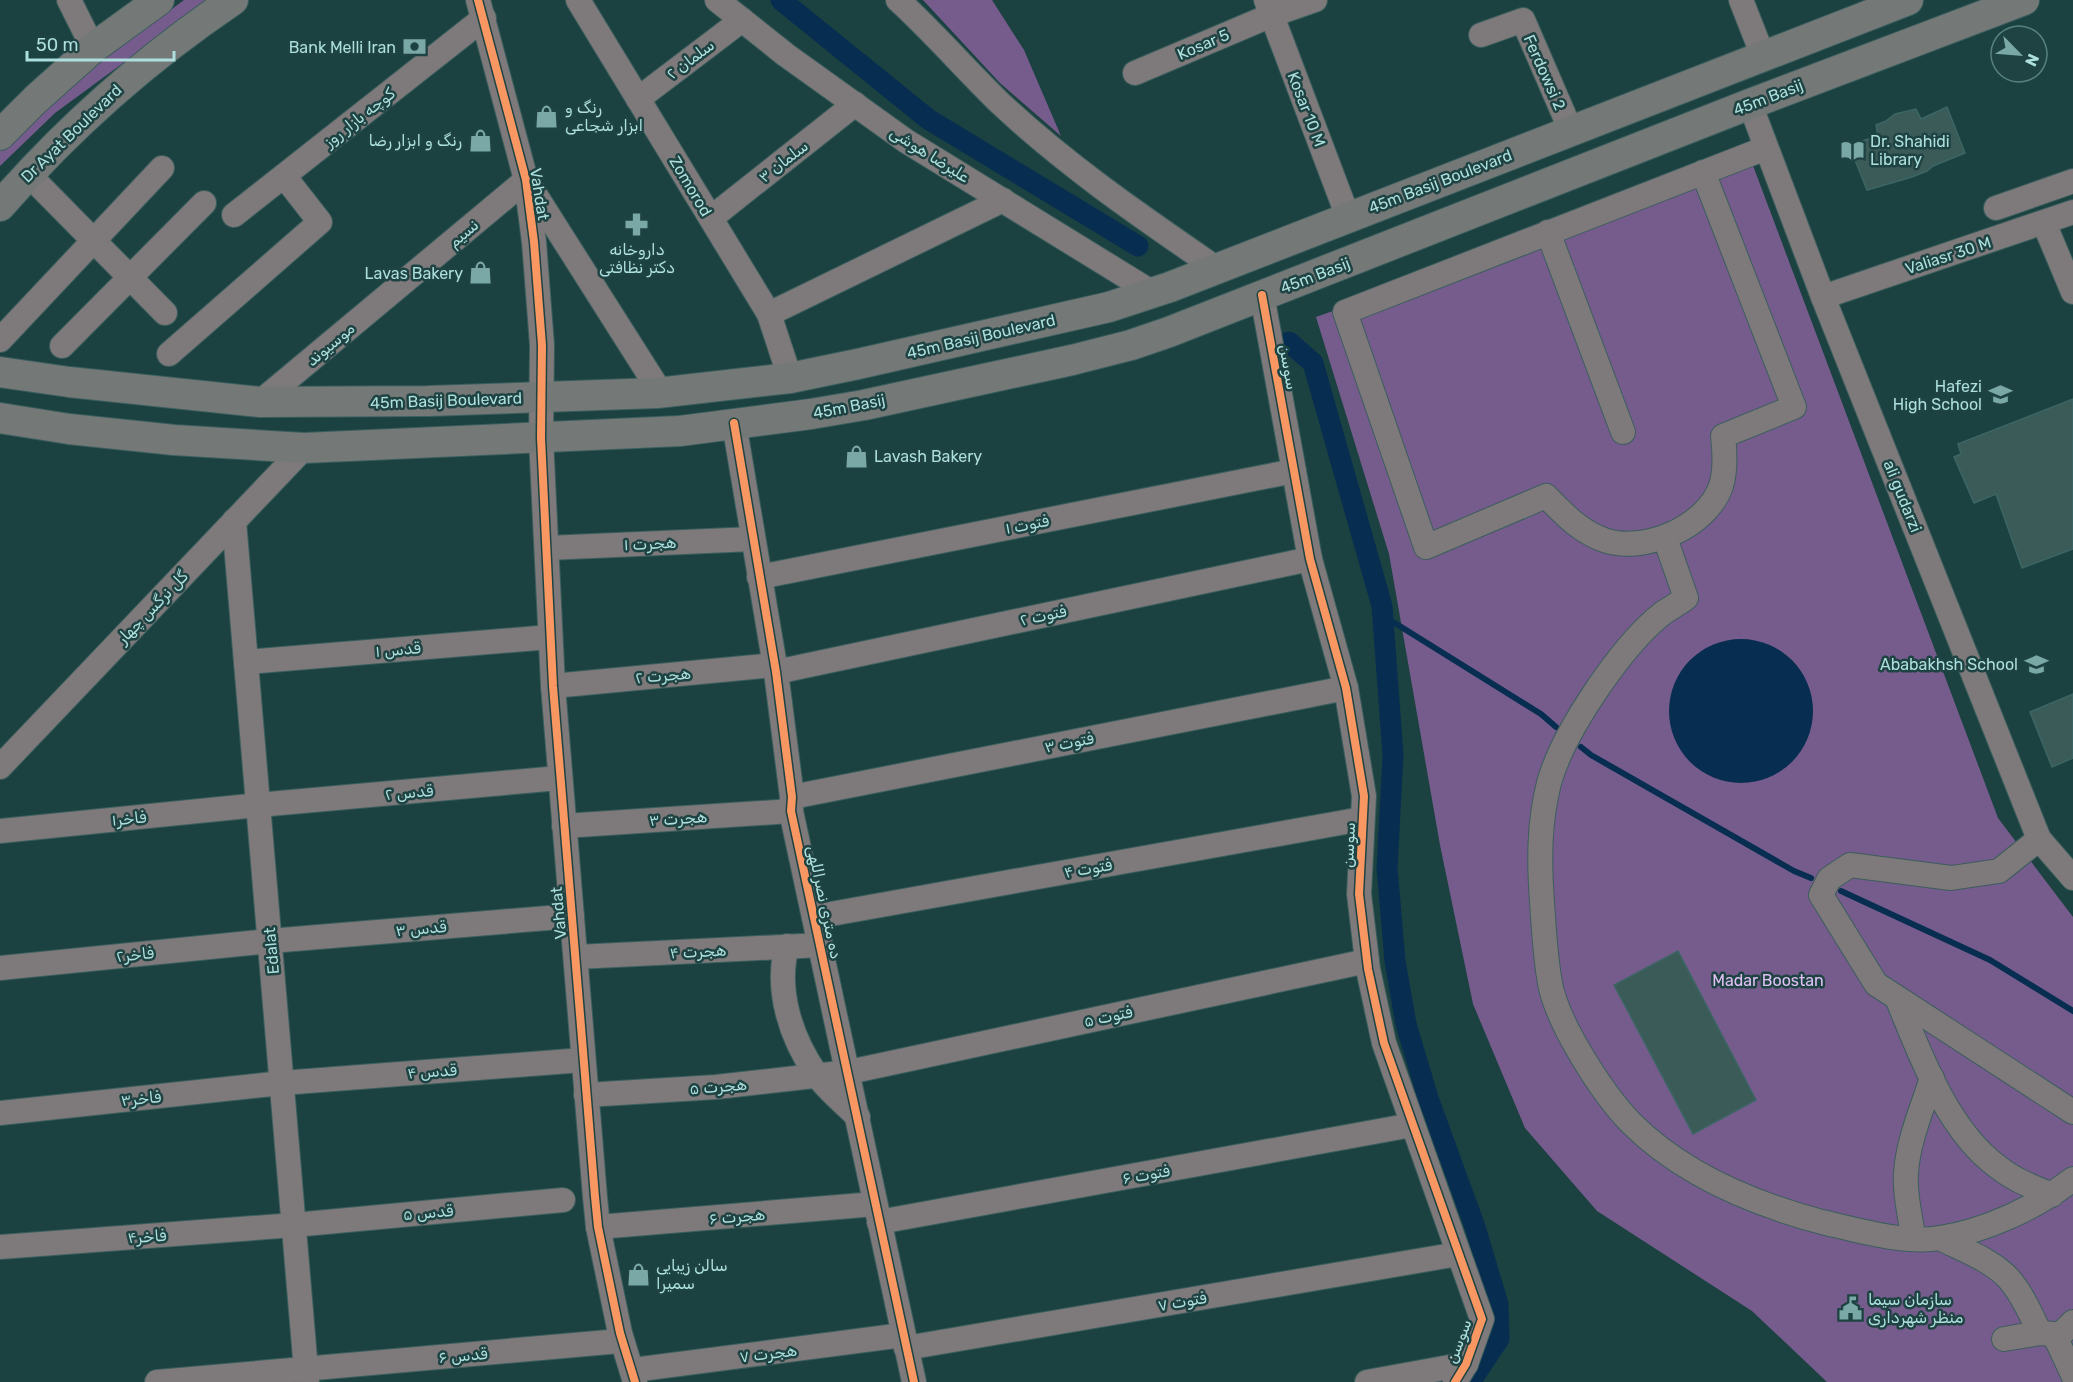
<svg xmlns="http://www.w3.org/2000/svg" width="2073" height="1382" viewBox="0 0 2073 1382" font-family="Rubik,Vazirmatn,sans-serif">
  <style>
    .green { fill: #765c8d }
    .water { fill: #072e51 }
    .lines { fill: none; stroke-linecap: round; stroke-linejoin: round }
    .stream { stroke: #072e51; stroke-width: 6 }
    .canal { stroke: #072e51; stroke-width: 21 }
    .building { fill: #3b5b59; stroke: #3b6664; stroke-width: 1.5 }
    .minor-casing { stroke: #3b5e5d; stroke-width: 26 }
    .major-casing { stroke: #3b5e5d; stroke-width: 32 }
    .minor { stroke: #7e797a; stroke-width: 24 }
    .major { stroke: #747978; stroke-width: 30 }
    .cycleway-casing { stroke: #1e4342; stroke-width: 11 }
    .cycleway { stroke: #f99763; stroke-width: 8 }
    .labels { text-anchor: middle; stroke-width: 5; stroke-linejoin: round; paint-order: stroke }
    .street-label { font-size: 16px; fill: #acdfdd; stroke: #1e4342 }
    .poi-label { font-size: 16px; fill: #acdfdd; stroke: #1e4342; text-anchor: end }
    .park-label { font-size: 16px; fill: #e0c0f4; stroke: #1e4342 }
  </style>
  <rect width="100%" height="100%" fill="#1b4240"/>
  <g class="green">
    <path d="M184 0H209L55 113 0 166V149L47 102Z"/>
    <path d="M923 0H992L1024 50 1061 136 1000 83Z"/>
    <path d="M1752 163 1998 818 2073 917V1382H1827L1752 1311 1597 1211 1525 1128 1473 1004 1440 845 1389 554 1316 317Z"/>
  </g>
  <circle class="water" cx="1741" cy="711" r="72"/>
  <g class="lines">
    <g class="stream">
      <path d="M1382 615 1541 714 1556 727"/>
      <path d="M1581 747 1591 755 1794 871 1811 878"/>
      <path d="M1841 891 1990 960 2073 1011"/>
    </g>
    <g class="canal">
      <path d="M781 0 928 119 1138 246"/>
      <path d="M1289 342 1313 363 1382 606 1393 755 1387 868 1395 961 1406 1024 1428 1098 1475 1227 1498 1304 1499 1339 1470 1382"/>
    </g>
  </g>
  <g class="building">
    <path d="M1947 107 1965 153 1933 166 1927 171 1912 177 1867 190 1849 145 1878 136 1876 125 1886 121 1895 114 1916 109 1921 119Z"/>
    <path d="M2073 399V549L2022 568 1996 494 1974 503 1954 457 1961 454 1958 444Z"/>
    <path d="M2073 694V758L2052 767 2030 712Z"/>
    <path d="M1678 951 1756 1100 1693 1134 1614 985Z"/>
  </g>
  <g class="lines">
    <defs>
      <g id="minor">
        <path d="M69 0 93 48"/>
        <path d="M478 0 526 180 534 242 542 345 541 438 553 686 595 1197 598 1227 620 1333 635 1382"/>
        <path d="M578 0 769 314 790 378"/>
        <path d="M717 0 786 55 906 141 1153 293"/>
        <path d="M898 0C934 33 966 70 1001 104 1067 166 1142 217 1216 268"/>
        <path d="M1266 0 1348 217"/>
        <path d="M1741 0 1763 56"/>
        <path d="M1481 35 1523 20 1571 131"/>
        <path d="M1135 73 1272 15 1315 0"/>
        <path d="M638 99 742 20"/>
        <path d="M1750 104 1823 297 2039 839 2073 878"/>
        <path d="M1703 172 1794 407 1723 436C1725 453 1726 470 1721 486 1707 527 1644 554 1604 540 1579 531 1564 514 1546 496L1426 547 1345 312 1766 148"/>
        <path d="M28 174 165 313"/>
        <path d="M531 188 661 393"/>
        <path d="M1996 208 2073 181"/>
        <path d="M234 215 484 18"/>
        <path d="M711 218 855 104"/>
        <path d="M2044 223 2073 292"/>
        <path d="M1548 232 1623 432"/>
        <path d="M1262 295 1310 559 1346 688 1364 796 1359 894 1368 969 1384 1043 1482 1319 1466 1364 1455 1382"/>
        <path d="M1823 297 2073 212"/>
        <path d="M769 314 1003 200"/>
        <path d="M0 340 162 168"/>
        <path d="M62 346 204 203"/>
        <path d="M169 354 320 222 284 176"/>
        <path d="M260 402 526 180"/>
        <path d="M734 423 776 672 792 797 791 811 914 1382"/>
        <path d="M234 521 307 1382"/>
        <path d="M1665 538 1686 598C1679 603 1671 608 1663 613 1622 645 1563 732 1549 783 1539 822 1539 861 1542 902 1544 929 1545 956 1550 983 1557 1023 1602 1093 1631 1123 1682 1174 1754 1204 1822 1222 1856 1230 1905 1244 1940 1238 1986 1231 2037 1207 2073 1179"/>
        <path d="M547 548 753 539"/>
        <path d="M759 577 1294 471"/>
        <path d="M246 662 550 637"/>
        <path d="M776 672 1310 559"/>
        <path d="M553 686 774 665"/>
        <path d="M0 767 304 448"/>
        <path d="M792 797 1346 688"/>
        <path d="M564 826 791 811"/>
        <path d="M0 831 258 805 559 778"/>
        <path d="M2039 839 1999 871 1951 878 1850 865 1829 879 1821 895 1876 984 2073 1112"/>
        <path d="M814 917 1362 819"/>
        <path d="M787 946C775 990 791 1038 816 1074 827 1090 844 1103 858 1117"/>
        <path d="M576 957 821 945"/>
        <path d="M0 968 270 941 572 916"/>
        <path d="M1897 998C1920 1054 1947 1130 1998 1167 2014 1180 2033 1187 2052 1195"/>
        <path d="M586 1095 716 1087 849 1072 1367 961"/>
        <path d="M0 1113 282 1083 583 1060"/>
        <path d="M879 1222 1412 1125"/>
        <path d="M598 1227 875 1204"/>
        <path d="M1913 1238C1911 1217 1904 1194 1906 1173 1908 1141 1922 1109 1932 1078"/>
        <path d="M1940 1238C1963 1250 1992 1260 2009 1279 2023 1295 2031 1315 2040 1333"/>
        <path d="M0 1247 294 1225 563 1200"/>
        <path d="M2004 1339 2040 1333 2054 1334 2073 1375"/>
        <path d="M2056 1339 2073 1322"/>
        <path d="M906 1348 1458 1254"/>
        <path d="M633 1370 903 1335"/>
        <path d="M157 1382 620 1341"/>
        <path d="M1367 1382 1466 1364"/>
      </g>
      <g id="major">
        <path d="M0 135 36 99 93 48 159 0"/>
        <path d="M0 206C68 128 147 58 233 0"/>
        <path d="M0 372 69 382 260 402 428 401 657 393 790 378 858 364 1109 307 1170 287 1908 0"/>
        <path d="M0 418 69 429 174 440 304 448 680 431 811 414 864 405 1072 360 1131 345 1169 332 1750 104 2024 0"/>
      </g>
    </defs>
    <use href="#minor" class="minor-casing"/>
    <use href="#major" class="major-casing"/>
    <use href="#minor" class="minor"/>
    <use href="#major" class="major"/>
    <defs>
      <g id="cycleway">
        <path d="M478 0 526 180 534 242 542 345 541 438 553 686 595 1197 598 1227 620 1333 635 1382"/>
        <path d="M1262 295 1310 559 1346 688 1364 796 1359 894 1368 969 1384 1043 1482 1319 1466 1364 1455 1382"/>
        <path d="M734 423 776 672 792 797 791 811 914 1382"/>
      </g>
    </defs>
    <use href="#cycleway" class="cycleway-casing"/>
    <use href="#cycleway" class="cycleway"/>
  </g>
  <defs>
    <symbol id="bank-bare" viewBox="-9 -9 18 18"><path d="M-6-4H6V4H-6ZM0-2.3a2.3 2.3 0 1 0 0 4.6a2.3 2.3 0 1 0 0-4.6Z" fill="#79a8a6" stroke="#1e4342" stroke-width="2.5" paint-order="stroke"/></symbol>
    <symbol id="shop-bare" viewBox="-9 -9 18 18"><path d="M-5-2.5h2.3a2.7 3.5 0 0 1 5.4 0H5L5.5 6h-11ZM-1.5-2.5h3a1.5 2.3 0 0 0-3 0Z" fill="#79a8a6" stroke="#1e4342" stroke-width="2.5" paint-order="stroke"/></symbol>
    <symbol id="library-bare" viewBox="-9 -9 18 18"><path d="M-6-4Q-3-5.5-.7-3.5V5Q-3 3-6 4ZM6-4Q3-5.5 .7-3.5V5Q3 3 6 4Z" fill="#79a8a6" stroke="#1e4342" stroke-width="2.5" paint-order="stroke"/></symbol>
    <symbol id="pharmacy-bare" viewBox="-9 -9 18 18"><path d="M-2-6h4v4h4v4h-4v4h-4v-4h-4v-4h4Z" fill="#79a8a6" stroke="#1e4342" stroke-width="2.5" paint-order="stroke"/></symbol>
    <symbol id="school-bare" viewBox="-9 -9 18 18"><path d="M0-5L7-2L0 1L-7-2ZM-4 1L0 2.5L4 1V4Q0 6-4 4Z" fill="#79a8a6" stroke="#1e4342" stroke-width="2.5" paint-order="stroke"/></symbol>
    <symbol id="civic-bare" viewBox="-9 -9 18 18"><path d="M-.6-6.5H3V-4.5H.6V-3L4-1V1h2V6H-6V1h2V-1L-.6-3ZM-1.2 2.5V6h2.4V2.5Z" fill="#79a8a6" stroke="#1e4342" stroke-width="2.5" paint-order="stroke"/></symbol>
  </defs>
  <g fill-rule="evenodd">
    <use href="#bank-bare" x="398" y="30" width="33" height="33"/>
    <use href="#shop-bare" x="530" y="100" width="33" height="33"/>
    <use href="#shop-bare" x="464" y="124" width="33" height="33"/>
    <use href="#library-bare" x="1836" y="134" width="33" height="33"/>
    <use href="#pharmacy-bare" x="620" y="208" width="33" height="33"/>
    <use href="#shop-bare" x="464" y="256" width="33" height="33"/>
    <use href="#school-bare" x="1984" y="378" width="33" height="33"/>
    <use href="#shop-bare" x="840" y="440" width="33" height="33"/>
    <use href="#school-bare" x="2020" y="648" width="33" height="33"/>
    <use href="#shop-bare" x="622" y="1258" width="33" height="33"/>
    <use href="#civic-bare" x="1834" y="1292" width="33" height="33"/>
  </g>
  <g class="labels">
    <g class="street-label">
      <text transform="translate(1203 44) rotate(-23)" y="6">Kosar 5</text>
      <text transform="translate(690 59) rotate(-37)" y="6">سلمان ۲</text>
      <text transform="translate(1545 72) rotate(66)" y="6">Ferdowsi 2</text>
      <text transform="translate(1768 97) rotate(-21)" y="6">45m Basij</text>
      <text transform="translate(1307 109) rotate(69)" y="6">Kosar 10 M</text>
      <text transform="translate(359 117) rotate(-38)" y="6">کوچه بازار روز</text>
      <text transform="translate(71 133) rotate(-44)" y="6">Dr Ayat Boulevard</text>
      <text transform="translate(930 154) rotate(32)" y="6">علیرضا هوشی</text>
      <text transform="translate(783 161) rotate(-38)" y="6">سلمان ۳</text>
      <text transform="translate(1440 181) rotate(-21)" y="6">45m Basij Boulevard</text>
      <text transform="translate(691 186) rotate(59)" y="6">Zomorod</text>
      <text transform="translate(540 194) rotate(81)" y="6">Vahdat</text>
      <text transform="translate(463 233) rotate(-40)" y="6">نسیم</text>
      <text transform="translate(1948 255) rotate(-18)" y="6">Valiasr 30 M</text>
      <text transform="translate(1315 275) rotate(-21)" y="6">45m Basij</text>
      <text transform="translate(981 336) rotate(-13)" y="6">45m Basij Boulevard</text>
      <text transform="translate(330 344) rotate(-40)" y="6">موسیوند</text>
      <text transform="translate(1289 367) rotate(80)" y="6">سوسن</text>
      <text transform="translate(446 400) rotate(-2)" y="6">45m Basij Boulevard</text>
      <text transform="translate(849 406) rotate(-11)" y="6">45m Basij</text>
      <text transform="translate(1903 496) rotate(68)" y="6">ali gudarzi</text>
      <text transform="translate(1027 524) rotate(-11)" y="6">فتوت ۱</text>
      <text transform="translate(650 543) rotate(-3)" y="6">هجرت ۱</text>
      <text transform="translate(152 607) rotate(-46)" y="6">گل نرگس چهار</text>
      <text transform="translate(1043 615) rotate(-12)" y="6">فتوت ۲</text>
      <text transform="translate(398 649) rotate(-5)" y="6">قدس ۱</text>
      <text transform="translate(663 675) rotate(-5)" y="6">هجرت ۲</text>
      <text transform="translate(1069 742) rotate(-11)" y="6">فتوت ۳</text>
      <text transform="translate(409 792) rotate(-5)" y="6">قدس ۲</text>
      <text transform="translate(129 818) rotate(-6)" y="6">فاخر۱</text>
      <text transform="translate(678 818) rotate(-4)" y="6">هجرت ۳</text>
      <text transform="translate(1348 845) rotate(-87)" y="6">سوسن</text>
      <text transform="translate(1088 868) rotate(-10)" y="6">فتوت ۴</text>
      <text transform="translate(825 902) rotate(78)" y="6">ده متری نصراللهی</text>
      <text transform="translate(558 913) rotate(-95)" y="6">Vahdat</text>
      <text transform="translate(421 928) rotate(-5)" y="6">قدس ۳</text>
      <text transform="translate(271 951) rotate(-95)" y="6">Edalat</text>
      <text transform="translate(698 951) rotate(-3)" y="6">هجرت ۴</text>
      <text transform="translate(135 954) rotate(-6)" y="6">فاخر۲</text>
      <text transform="translate(1108 1016) rotate(-12)" y="6">فتوت ۵</text>
      <text transform="translate(432 1071) rotate(-4)" y="6">قدس ۴</text>
      <text transform="translate(718 1086) rotate(-5)" y="6">هجرت ۵</text>
      <text transform="translate(141 1098) rotate(-6)" y="6">فاخر۳</text>
      <text transform="translate(1146 1174) rotate(-10)" y="6">فتوت ۶</text>
      <text transform="translate(428 1212) rotate(-5)" y="6">قدس ۵</text>
      <text transform="translate(737 1216) rotate(-5)" y="6">هجرت ۶</text>
      <text transform="translate(147 1236) rotate(-4)" y="6">فاخر۴</text>
      <text transform="translate(1182 1301) rotate(-10)" y="6">فتوت ۷</text>
      <text transform="translate(1458 1341) rotate(-69)" y="6">سوسن</text>
      <text transform="translate(768 1353) rotate(-7)" y="6">هجرت ۷</text>
      <text transform="translate(463 1355) rotate(-5)" y="6">قدس ۶</text>
    </g>
    <g class="poi-label">
      <text x="396" y="53">Bank Melli Iran</text>
      <text x="565" y="113" text-anchor="start">رنگ و<tspan x="565" dy="18">ابزار شجاعی</tspan></text>
      <text x="462" y="146">رنگ و ابزار رضا</text>
      <text x="1870" y="147" text-anchor="start">Dr. Shahidi<tspan x="1870" dy="18">Library</tspan></text>
      <text x="637" y="255" text-anchor="middle">داروخانه<tspan x="637" dy="18">دکتر نظافتی</tspan></text>
      <text x="463" y="279">Lavas Bakery</text>
      <text x="1982" y="392">Hafezi<tspan x="1982" dy="18">High School</tspan></text>
      <text x="874" y="462" text-anchor="start">Lavash Bakery</text>
      <text x="2018" y="670">Ababakhsh School</text>
      <text x="656" y="1271" text-anchor="start">سالن زیبایی<tspan x="656" dy="18">سمیرا</tspan></text>
      <text x="1868" y="1305" text-anchor="start">سازمان سیما<tspan x="1868" dy="18">منظر شهرداری</tspan></text>
    </g>
    <g class="park-label">
      <text x="1768" y="986">Madar Boostan</text>
    </g>
  </g>
  <g transform="translate(2019 54) rotate(115)"><circle r="28" fill="#1e4342" stroke="#578180" stroke-width="1.5"/>
  <path d="M0-4.5L10 22L0 15L-10 22Z" fill="#79a8a6"/>
  <text y="-9" font-size="16" font-weight="bold" text-anchor="middle" fill="#acdfdd">N</text>
  </g>
  <path d="M27 51v9h147v-9" fill="none" stroke="#acdfdd" stroke-width="3"/>
  <text x="36" y="51" font-size="18" fill="#acdfdd" stroke="#1e4342" stroke-width="4.5" paint-order="stroke">50 m</text>
</svg>
